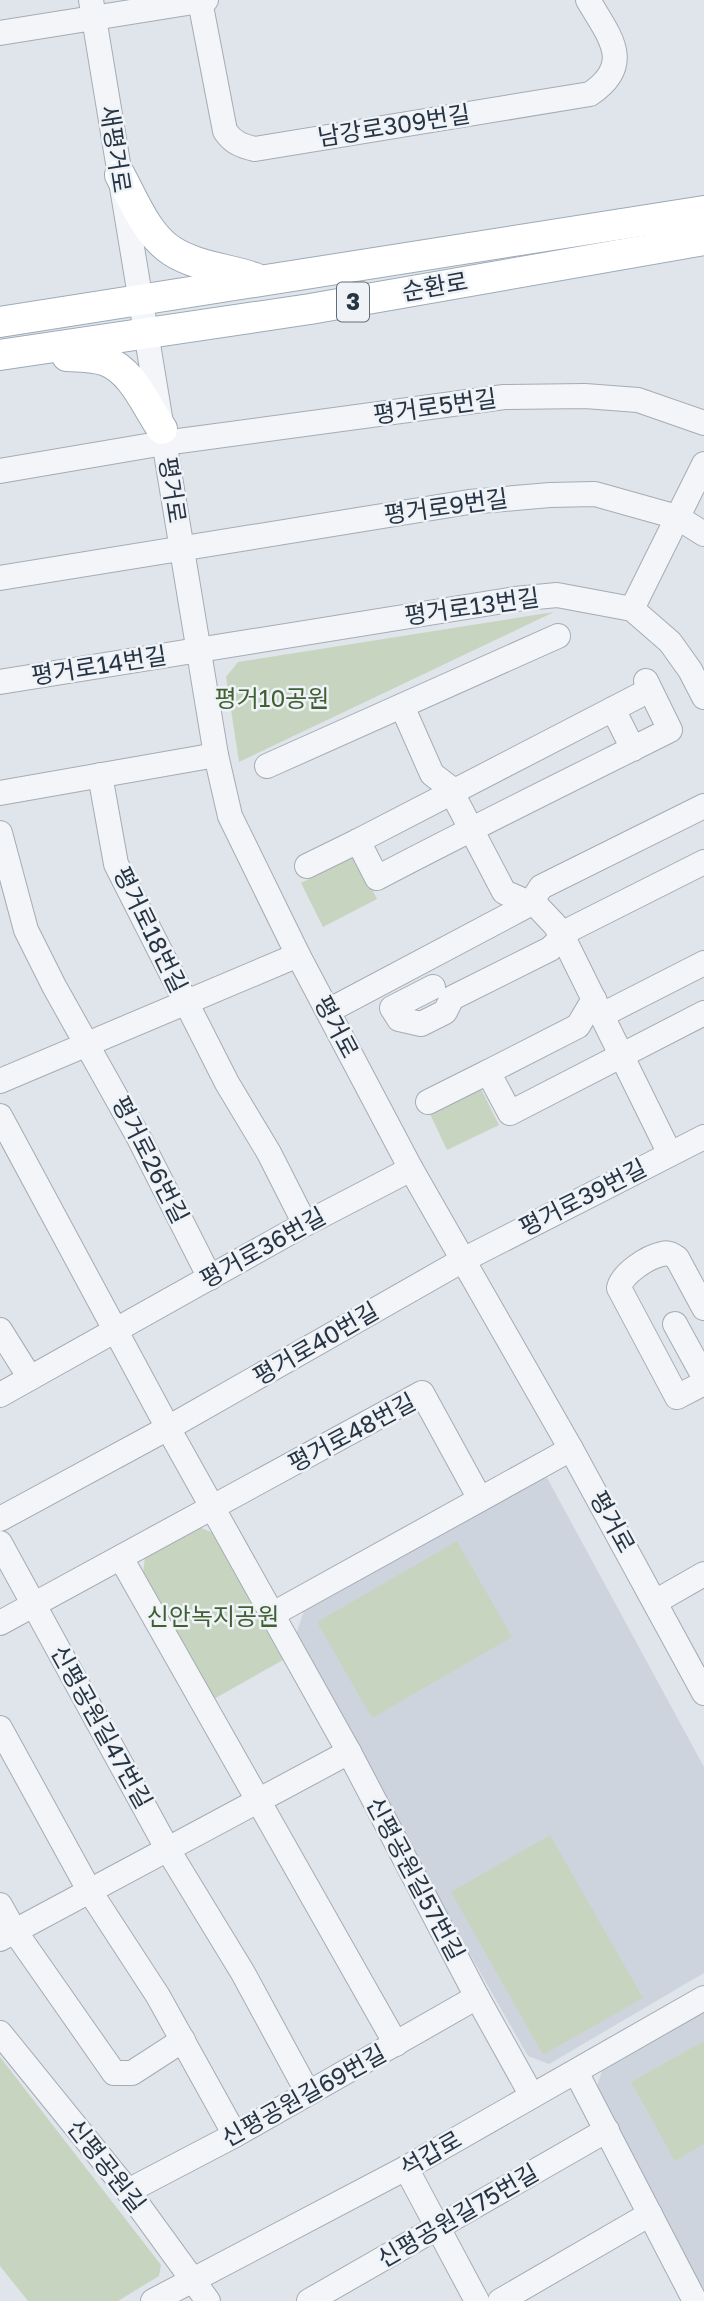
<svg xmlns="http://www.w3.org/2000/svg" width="704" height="2301" viewBox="0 0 704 2301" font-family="'Golos Text','Noto Sans KR',sans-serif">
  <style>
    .built { fill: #cdd4dd }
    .green { fill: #c7d5c0 }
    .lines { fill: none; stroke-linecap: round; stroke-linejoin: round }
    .minor-casing { stroke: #a4acb5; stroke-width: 26 }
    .major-casing { stroke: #9daab7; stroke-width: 32 }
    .minor { stroke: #f3f5f8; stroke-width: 24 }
    .major { stroke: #fff; stroke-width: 30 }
    .labels { text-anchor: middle; stroke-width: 5; stroke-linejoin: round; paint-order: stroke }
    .shield { fill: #eff3f7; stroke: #626d79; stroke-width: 2 }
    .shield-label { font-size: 23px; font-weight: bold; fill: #263443 }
    .street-label { font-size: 24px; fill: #263443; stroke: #eff3f7 }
    .park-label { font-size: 24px; fill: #3f6132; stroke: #eff3f7 }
  </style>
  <rect width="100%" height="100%" fill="#dfe5ea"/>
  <g class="built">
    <path d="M545 1474 704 1767V1973L549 2064 528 2056 408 1846 296 1634 305 1608Z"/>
    <path d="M704 2011V2301L594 2094 604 2066Z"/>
  </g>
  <g class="green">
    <path d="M554 612 239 762 226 677 238 662Z"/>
    <path d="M355 856 377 899 323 927 301 883Z"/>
    <path d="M481 1089 499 1125 447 1150 430 1114Z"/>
    <path d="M199 1527 213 1533 283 1660 212 1700 143 1573 145 1557Z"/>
    <path d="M457 1541 512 1637 372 1718 317 1622Z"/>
    <path d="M550 1835 643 1998 543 2055 451 1892Z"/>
    <path d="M704 2041V2144L675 2161 631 2082Z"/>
    <path d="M0 2057 161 2265 159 2276 118 2301H28L0 2266Z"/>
  </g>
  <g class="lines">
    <defs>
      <g id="minor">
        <path d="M91 0 216 755 230 816 298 955 411 1169 571 1449 704 1693"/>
        <path d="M200 1 225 131C233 143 242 146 255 149L590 94C635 64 609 36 588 0"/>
        <path d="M0 33 206 0"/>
        <path d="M0 471 164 443 504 397 585 396 638 400 704 423"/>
        <path d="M0 578 469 502 550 495 595 494 677 517 704 534"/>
        <path d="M632 609 704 464"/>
        <path d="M0 682 515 599 557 595 632 609 670 642 690 670 704 697"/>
        <path d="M402 706 432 774 449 787 504 892 538 907 555 925 566 943 670 1154"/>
        <path d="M613 709 638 696"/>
        <path d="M633 749 613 709 358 841 377 878C474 827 572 779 670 730L646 681"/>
        <path d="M267 766 558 636"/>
        <path d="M100 775 116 864 227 1083 269 1153 305 1224"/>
        <path d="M0 793 216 755"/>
        <path d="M0 833 26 930 54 986 139 1138 210 1278"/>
        <path d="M307 866 358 841"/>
        <path d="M433 987 392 1008 399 1019 421 1024 445 1012 452 998 550 949 571 929 704 862"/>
        <path d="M594 999 578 1026 488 1072 510 1113 704 1013"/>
        <path d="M328 1011 530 904 541 887 704 806"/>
        <path d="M602 1015 704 963"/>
        <path d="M0 1081 298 955"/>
        <path d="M428 1102 488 1072"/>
        <path d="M0 1116 168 1428 349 1752 477 1997 532 2096"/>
        <path d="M704 1308 677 1258C673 1255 667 1252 662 1254 647 1257 622 1274 619 1288L677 1397 704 1383"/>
        <path d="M675 1324 704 1377"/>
        <path d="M0 1330 30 1378"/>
        <path d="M0 1395 305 1224 411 1169"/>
        <path d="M0 1519 168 1428 463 1260 704 1137"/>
        <path d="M0 1543 168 1850 243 1973 308 2093"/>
        <path d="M121 1558 396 2044"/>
        <path d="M655 1602 704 1574"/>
        <path d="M273 1614 571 1449"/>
        <path d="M0 1623 422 1393 480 1499"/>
        <path d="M0 1728 89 1890 158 1996 235 2135"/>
        <path d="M0 1905 14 1930 114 2073H132L183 2040"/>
        <path d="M0 1939 349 1752"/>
        <path d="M0 2033 128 2191 208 2301"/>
        <path d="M576 2072 695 2301"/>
        <path d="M406 2168 477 2301"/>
        <path d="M128 2191 235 2135 477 1997"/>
        <path d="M153 2301 406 2168 704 1998"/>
        <path d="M309 2301 607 2130"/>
        <path d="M500 2301 650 2214"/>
      </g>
      <g id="major">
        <path d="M120 175C134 201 147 235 172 251 195 266 229 269 255 278"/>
        <path d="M0 322 704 211"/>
        <path d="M0 355 310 309 704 240"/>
        <path d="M67 356C80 357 94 356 106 361 133 371 146 406 162 429"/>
      </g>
    </defs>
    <use href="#minor" class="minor-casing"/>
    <use href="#major" class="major-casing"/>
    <use href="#minor" class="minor"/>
    <use href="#major" class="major"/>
  </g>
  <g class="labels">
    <rect class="shield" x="337" y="282.5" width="32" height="39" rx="5"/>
    <g class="shield-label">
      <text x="353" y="310">3</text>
    </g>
    <g class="street-label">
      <text transform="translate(394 126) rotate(-9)" y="8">남강로309번길</text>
      <text transform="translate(115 149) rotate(81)" y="8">새평거로</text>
      <text transform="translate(435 287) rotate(-10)" y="8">순환로</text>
      <text transform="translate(435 407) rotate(-8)" y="8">평거로5번길</text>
      <text transform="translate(172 490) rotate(81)" y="8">평거로</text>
      <text transform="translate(446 507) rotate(-8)" y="8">평거로9번길</text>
      <text transform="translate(472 607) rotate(-8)" y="8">평거로13번길</text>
      <text transform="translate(99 666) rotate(-9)" y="8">평거로14번길</text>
      <text transform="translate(150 930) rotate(64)" y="8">평거로18번길</text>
      <text transform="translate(336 1027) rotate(62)" y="8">평거로</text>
      <text transform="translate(150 1160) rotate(63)" y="8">평거로26번길</text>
      <text transform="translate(583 1198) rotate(-27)" y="8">평거로39번길</text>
      <text transform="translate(263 1248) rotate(-29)" y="8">평거로36번길</text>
      <text transform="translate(316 1344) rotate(-30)" y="8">평거로40번길</text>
      <text transform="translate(352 1433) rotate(-28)" y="8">평거로48번길</text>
      <text transform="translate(612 1522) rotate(61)" y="8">평거로</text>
      <text transform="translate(101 1727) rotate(61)" y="8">신평공원길47번길</text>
      <text transform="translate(415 1879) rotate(62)" y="8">신평공원길57번길</text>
      <text transform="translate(304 2096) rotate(-29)" y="8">신평공원길69번길</text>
      <text transform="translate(431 2154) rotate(-30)" y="8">석갑로</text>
      <text transform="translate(106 2166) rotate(52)" y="8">신평공원길</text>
      <text transform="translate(458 2216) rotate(-30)" y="8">신평공원길75번길</text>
    </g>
    <g class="park-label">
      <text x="272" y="707">평거10공원</text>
      <text x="213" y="1625">신안녹지공원</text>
    </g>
  </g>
</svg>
